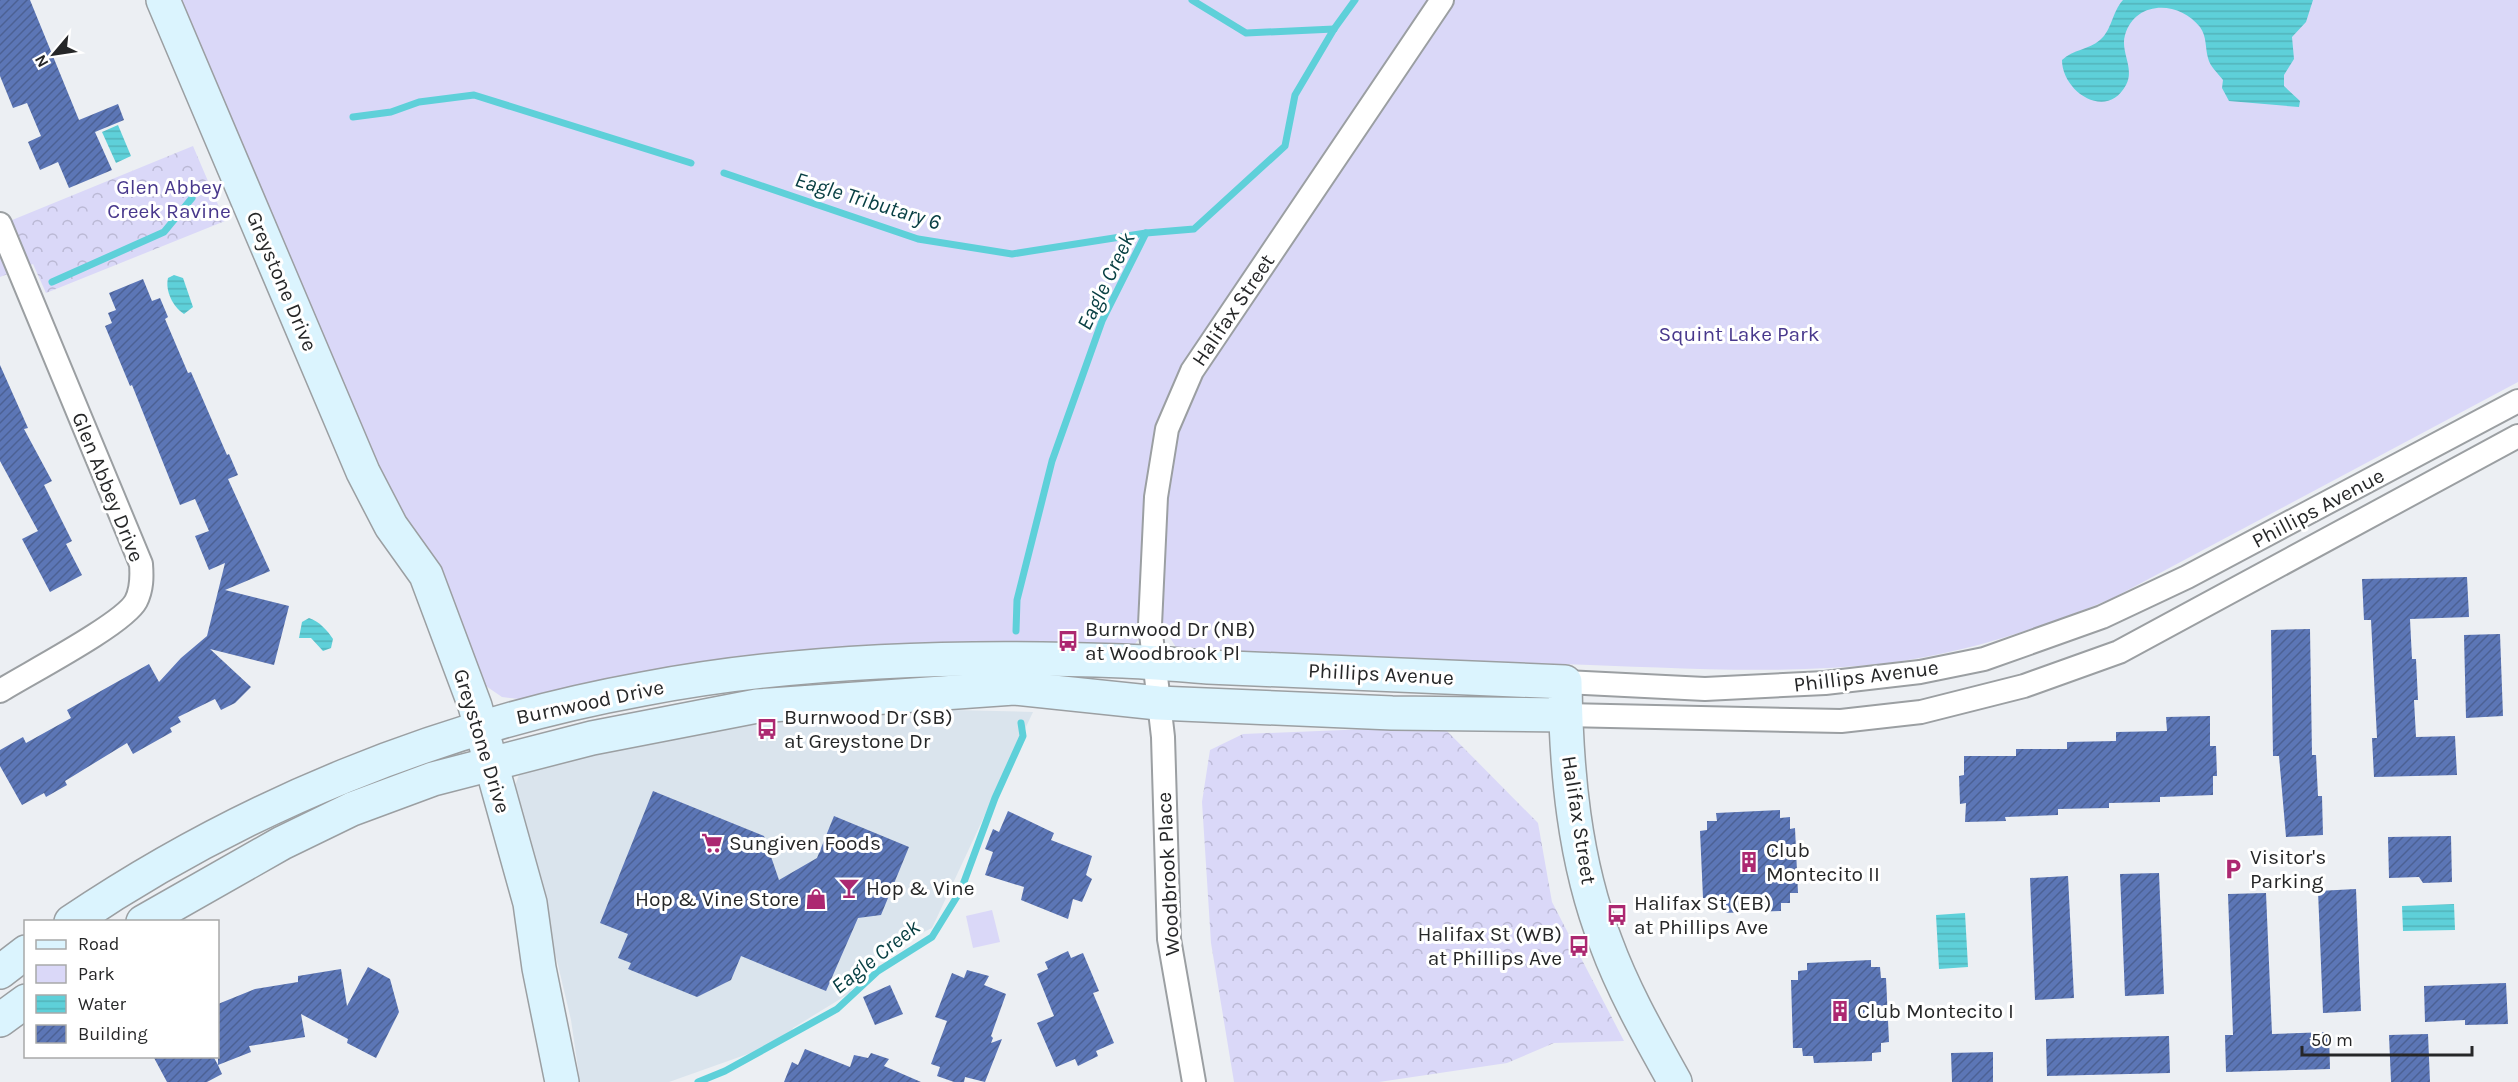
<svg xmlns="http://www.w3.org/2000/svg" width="2518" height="1082" viewBox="0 0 2518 1082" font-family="Karla,sans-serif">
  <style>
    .built { fill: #dae4ed }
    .forest { fill: url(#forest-crowns) }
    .park { fill: #dad8f8 }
    .water { fill: url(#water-rules) }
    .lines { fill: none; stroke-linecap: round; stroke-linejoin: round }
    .stream { stroke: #5ed0d9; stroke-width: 7 }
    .building { fill: url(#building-hatch) }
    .street-casing { stroke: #9b9fa2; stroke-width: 26 }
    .secondary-casing { stroke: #9b9fa2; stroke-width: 36 }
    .street { stroke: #fff; stroke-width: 22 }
    .secondary { stroke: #dbf4fe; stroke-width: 33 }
    .labels { text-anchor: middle; stroke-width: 6; stroke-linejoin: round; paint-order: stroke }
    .park-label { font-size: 21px; fill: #48388c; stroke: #fff }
    .street-label { font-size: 21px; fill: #262728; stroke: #fff }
    .poi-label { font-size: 21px; fill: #262728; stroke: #fff; text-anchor: start }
    .water-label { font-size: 22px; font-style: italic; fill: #094044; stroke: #fff }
  </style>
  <defs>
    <pattern id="forest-crowns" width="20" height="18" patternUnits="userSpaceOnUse" patternTransform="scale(1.5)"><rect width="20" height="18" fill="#dad8f8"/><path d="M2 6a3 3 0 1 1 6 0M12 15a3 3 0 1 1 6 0" fill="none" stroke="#bbb9d5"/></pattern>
    <pattern id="water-rules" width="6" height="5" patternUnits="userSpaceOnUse" patternTransform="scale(1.5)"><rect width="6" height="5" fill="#5ed0d9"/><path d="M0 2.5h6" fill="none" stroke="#52b3ba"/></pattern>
    <pattern id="building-hatch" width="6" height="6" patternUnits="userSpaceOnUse" patternTransform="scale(1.5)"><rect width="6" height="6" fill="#5c76b6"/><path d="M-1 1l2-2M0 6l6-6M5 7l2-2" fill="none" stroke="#4c6194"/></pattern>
  </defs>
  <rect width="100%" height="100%" fill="#eceff3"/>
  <path class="built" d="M954 710 1033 712 932 928 866 960 850 993 793 1028 787 1040 669 1082H580L571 1020 558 965 512 794 519 775 524 770 714 726 822 715Z"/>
  <g class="forest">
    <path d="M193 146 225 221 46 293 33 264 0 277V225Z"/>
    <path d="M1442 726 1538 823 1552 902 1624 1041 1554 1043 1507 1063 1379 1082H1234L1211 943 1202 802 1210 750 1243 734Z"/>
  </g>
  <g class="park">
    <path d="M180 0H2518V382L2113 598C2041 628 1966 653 1888 663 1779 676 1668 667 1559 664 1436 661 1312 657 1188 654L1177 649 1169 636 1138 640 1131 649 519 699 502 697 483 684 392 500Z"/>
    <path d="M992 910 1000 942 973 948 966 916Z"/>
  </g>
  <g class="water">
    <path d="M2123 0H2313L2306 22 2292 37 2294 59 2284 75V86L2300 101 2299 107 2229 101 2222 88 2223 80C2218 73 2210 67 2208 58 2205 47 2207 37 2200 27 2179 0 2135 0 2125 35 2120 52 2135 68 2126 85 2107 121 2062 92 2062 60 2073 49 2089 50 2100 40 2112 30 2112 12 2123 0Z"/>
    <path d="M118 125 131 156 116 163 102 132Z"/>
    <path d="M174 275 183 278 193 307 184 314C173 307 165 291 168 278Z"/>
    <path d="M309 618C319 621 328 631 333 639L331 648 323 651 311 638H299L302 622Z"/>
    <path d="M2454 904 2455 930 2403 931 2402 906Z"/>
    <path d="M1965 913 1968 967 1939 969 1936 915Z"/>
  </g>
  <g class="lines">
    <g class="stream">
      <path d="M1192 0 1246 33 1334 29"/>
      <path d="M353 117 391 112 419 102 474 95 691 163"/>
      <path d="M724 173 918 239 1012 254 1146 233 1194 229 1285 146 1295 95 1334 29 1355 0"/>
      <path d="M52 282 164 232 192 198"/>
      <path d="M1016 631 1017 600 1052 461 1102 321 1146 233"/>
      <path d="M698 1082 725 1071 837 1009 878 971 932 937 961 890 995 798 1023 736 1021 723"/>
    </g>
  </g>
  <g class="building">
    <path d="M0 0H30L79 120 118 104 124 120 95 132 112 170 69 188 58 162 40 170 28 142 41 136 27 103 13 108 0 76Z"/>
    <path d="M143 279 152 301 160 298 168 317 165 319 188 373 191 372 227 455 229 454 238 475 228 479 270 571 225 590 289 606 274 665 210 649 251 687 235 703 221 710 215 699 178 717 181 722 170 728 172 732 133 754 127 743 65 781 67 785 46 797 44 793 22 805 0 766V750L23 737 26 743 71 718 67 710 149 664 159 682 181 658 207 636 225 563 209 570 195 536 209 531 195 499 180 505 132 385 130 386 105 326 112 323 108 313 116 310 109 293Z"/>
    <path d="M0 365 28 428 24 429 52 481 44 485 72 541 66 544 82 575 50 592 22 539 38 531 0 461Z"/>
    <path d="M2467 577 2469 617 2410 619 2412 659H2416L2418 700H2414L2416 737 2455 736 2457 775 2374 777 2372 738H2377L2371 620H2364L2362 579Z"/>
    <path d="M2310 629 2312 755H2316L2318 796H2322L2323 835 2286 837 2279 756H2273L2271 630Z"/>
    <path d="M2500 634 2503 716 2466 718 2464 635Z"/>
    <path d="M2210 716V746H2216L2217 776H2213V795L2160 797V802L2109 803V808L2058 809V815L2005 817 2006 821 1965 822 1966 803 1960 804 1959 776 1964 775V756H2016V749H2067V742L2116 741V732L2167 731 2166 717Z"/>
    <path d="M653 791 764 836 779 880 817 858 834 816 909 847 881 915 858 918 826 991 741 956 731 980 697 997 628 969 631 963 618 958 628 934 600 923Z"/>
    <path d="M1780 810V818L1790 817V829L1795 828 1798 893H1790V903H1781V911L1722 913V906L1712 907 1711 898H1703L1700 831 1707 830V821H1717L1716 813Z"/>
    <path d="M1008 811 1054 833 1051 840 1092 856 1086 875 1092 879 1082 902 1073 899 1068 919 1021 900 1024 887 985 875 993 852 985 849 993 829 999 832Z"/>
    <path d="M2451 836 2452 882 2423 883 2419 877 2389 878 2388 837Z"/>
    <path d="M2159 873 2164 994 2125 996 2120 874Z"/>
    <path d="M2068 876 2074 998 2035 1000 2030 878Z"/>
    <path d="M2356 889 2361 1011 2323 1013 2318 891Z"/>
    <path d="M2266 893 2272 1034 2329 1032 2330 1069 2226 1072 2225 1035H2233L2228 894Z"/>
    <path d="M1068 951 1071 958 1083 953 1099 991 1093 993 1114 1043 1096 1051 1098 1056 1078 1066 1075 1059 1056 1067 1037 1023 1054 1016 1037 974 1048 969 1045 962Z"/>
    <path d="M1871 960V967H1880L1881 978H1886L1889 1042 1881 1043V1052L1872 1053V1061L1814 1063 1813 1056H1803L1802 1048H1793L1791 980H1798V971L1807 970V963Z"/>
    <path d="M368 967 390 979 399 1012 376 1058 347 1043 348 1039 301 1014 305 1037 249 1046 251 1052 218 1065 222 1074 207 1082H167L153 1056H213L218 1065V1004L255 989 298 982V976L341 969 347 1006Z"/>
    <path d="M967 970 989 976 984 985 1006 994 991 1036 993 1038 991 1043 1002 1039 985 1082 965 1077 964 1082H954L937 1076 940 1067 931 1064 947 1021 935 1017 952 973 964 978Z"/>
    <path d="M2506 983 2508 1024 2465 1025V1020L2425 1022 2424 986Z"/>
    <path d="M890 985 903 1014 875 1025 863 997Z"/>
    <path d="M2428 1034 2430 1082H2391L2389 1035Z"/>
    <path d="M2169 1036 2170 1073 2047 1076 2046 1039Z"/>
    <path d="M805 1049 850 1067 854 1055 868 1058 871 1053 889 1059 884 1066 921 1082H784L792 1062 798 1065Z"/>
    <path d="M1993 1052V1082H1952L1951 1053Z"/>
  </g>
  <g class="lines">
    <defs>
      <g id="street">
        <path d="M0 224 141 564C142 577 142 589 136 601 124 624 27 674 0 691"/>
        <path d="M1565 682 1705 689 1825 683 1920 672 1984 659 2102 617 2187 577 2518 401"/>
        <path d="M1565 715 1841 721 1921 712 2024 686 2119 652 2518 436"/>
        <path d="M1194 1082 1169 939 1163 737 1150 625 1156 497 1167 429 1192 371 1442 0"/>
      </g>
      <g id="secondary">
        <path d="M163 0 363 472 391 526 426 575 475 706 530 903 539 968 562 1082"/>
        <path d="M71 922C243 806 439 726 643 689 794 660 968 655 1123 661 1151 662 1179 665 1208 667 1327 672 1446 677 1565 682 1566 770 1574 861 1606 943 1624 992 1650 1037 1675 1082"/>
        <path d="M143 922 282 843 352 809 433 779 592 738 757 706 1014 688 1158 703 1392 713 1565 715"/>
        <path d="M0 972 26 952"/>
        <path d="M0 1020 26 1001"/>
      </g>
    </defs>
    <use href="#street" class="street-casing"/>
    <use href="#secondary" class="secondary-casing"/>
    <use href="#street" class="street"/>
    <use href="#secondary" class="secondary"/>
  </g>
  <defs>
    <symbol id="bus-bare" viewBox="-9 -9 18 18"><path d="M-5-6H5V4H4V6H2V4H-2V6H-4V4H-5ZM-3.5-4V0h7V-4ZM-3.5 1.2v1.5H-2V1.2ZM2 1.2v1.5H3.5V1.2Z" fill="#ac2871" stroke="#fff" stroke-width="2.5" paint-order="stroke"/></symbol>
    <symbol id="supermarket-bare" viewBox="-9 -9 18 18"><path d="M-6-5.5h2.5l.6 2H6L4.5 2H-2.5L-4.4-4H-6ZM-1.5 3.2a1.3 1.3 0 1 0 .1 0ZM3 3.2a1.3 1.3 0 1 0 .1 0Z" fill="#ac2871" stroke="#fff" stroke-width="2.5" paint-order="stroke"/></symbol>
    <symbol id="building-bare" viewBox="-9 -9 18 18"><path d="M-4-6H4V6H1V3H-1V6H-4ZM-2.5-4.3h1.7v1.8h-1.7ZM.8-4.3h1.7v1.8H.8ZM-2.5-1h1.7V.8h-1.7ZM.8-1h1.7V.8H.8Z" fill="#ac2871" stroke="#fff" stroke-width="2.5" paint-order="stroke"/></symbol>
    <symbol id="parking-bare" viewBox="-9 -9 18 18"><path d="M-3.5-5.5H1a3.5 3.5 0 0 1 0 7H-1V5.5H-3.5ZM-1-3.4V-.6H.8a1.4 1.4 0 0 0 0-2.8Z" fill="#ac2871" stroke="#fff" stroke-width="2.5" paint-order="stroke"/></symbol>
    <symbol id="bar-bare" viewBox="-9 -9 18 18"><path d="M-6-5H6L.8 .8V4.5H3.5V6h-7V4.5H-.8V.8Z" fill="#ac2871" stroke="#fff" stroke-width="2.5" paint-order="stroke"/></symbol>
    <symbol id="shop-bare" viewBox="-9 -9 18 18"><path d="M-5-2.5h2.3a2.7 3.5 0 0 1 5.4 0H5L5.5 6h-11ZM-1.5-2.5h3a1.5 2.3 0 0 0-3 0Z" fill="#ac2871" stroke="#fff" stroke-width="2.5" paint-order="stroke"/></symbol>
  </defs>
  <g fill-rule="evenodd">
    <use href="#bus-bare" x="1053" y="626" width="30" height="30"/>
    <use href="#bus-bare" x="752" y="714" width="30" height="30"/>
    <use href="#supermarket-bare" x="697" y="828" width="30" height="30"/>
    <use href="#building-bare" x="1734" y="847" width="30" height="30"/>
    <use href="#parking-bare" x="2218" y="854" width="30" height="30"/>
    <use href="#bar-bare" x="834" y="873" width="30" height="30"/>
    <use href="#shop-bare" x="801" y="884" width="30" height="30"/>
    <use href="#bus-bare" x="1602" y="900" width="30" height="30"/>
    <use href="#bus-bare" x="1564" y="931" width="30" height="30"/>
    <use href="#building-bare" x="1825" y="996" width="30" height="30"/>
  </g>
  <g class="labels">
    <g class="park-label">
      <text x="169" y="194">Glen Abbey<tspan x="169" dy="24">Creek Ravine</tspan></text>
      <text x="1739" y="341">Squint Lake Park</text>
    </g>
    <g class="street-label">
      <text transform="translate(282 281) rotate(67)" y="7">Greystone Drive</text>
      <text transform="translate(1233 310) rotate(-56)" y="7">Halifax Street</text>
      <text transform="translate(108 487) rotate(68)" y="7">Glen Abbey Drive</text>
      <text transform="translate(2318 508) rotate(-28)" y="7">Phillips Avenue</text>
      <text transform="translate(1381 674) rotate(3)" y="7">Phillips Avenue</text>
      <text transform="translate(1866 676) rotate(-7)" y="7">Phillips Avenue</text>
      <text transform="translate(590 702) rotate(-12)" y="7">Burnwood Drive</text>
      <text transform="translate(482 741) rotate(73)" y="7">Greystone Drive</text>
      <text transform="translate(1579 820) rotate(81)" y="7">Halifax Street</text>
      <text transform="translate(1168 874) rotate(-93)" y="7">Woodbrook Place</text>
    </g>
    <g class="poi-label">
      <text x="1085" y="636">Burnwood Dr (NB)<tspan x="1085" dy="24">at Woodbrook Pl</tspan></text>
      <text x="784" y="724">Burnwood Dr (SB)<tspan x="784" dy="24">at Greystone Dr</tspan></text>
      <text x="729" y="850">Sungiven Foods</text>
      <text x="1766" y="857">Club<tspan x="1766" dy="24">Montecito II</tspan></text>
      <text x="2250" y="864">Visitor's<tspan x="2250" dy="24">Parking</tspan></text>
      <text x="866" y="895">Hop &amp; Vine</text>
      <text x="799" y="906" text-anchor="end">Hop &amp; Vine Store</text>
      <text x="1634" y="910">Halifax St (EB)<tspan x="1634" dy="24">at Phillips Ave</tspan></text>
      <text x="1562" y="941" text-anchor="end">Halifax St (WB)<tspan x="1562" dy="24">at Phillips Ave</tspan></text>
      <text x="1857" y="1018">Club Montecito I</text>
    </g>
    <g class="water-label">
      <text transform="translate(868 200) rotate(17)" y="8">Eagle Tributary 6</text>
      <text transform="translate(1105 281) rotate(-64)" y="8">Eagle Creek</text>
      <text transform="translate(875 956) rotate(-38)" y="8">Eagle Creek</text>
    </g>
  </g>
  <rect x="24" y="920" width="195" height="138" fill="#ffffff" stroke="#a8a9a9" stroke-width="1.5"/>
  <rect x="36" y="940" width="30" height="9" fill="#dbf4fe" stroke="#a8a9a9" stroke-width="1.5"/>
  <text x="78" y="950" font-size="18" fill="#262728">Road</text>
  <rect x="36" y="965" width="30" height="18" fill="#dad8f8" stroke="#a8a9a9" stroke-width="1.5"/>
  <text x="78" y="980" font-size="18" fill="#262728">Park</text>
  <rect x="36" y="995" width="30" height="18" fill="url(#water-rules)" stroke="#a8a9a9" stroke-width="1.5"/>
  <text x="78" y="1010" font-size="18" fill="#262728">Water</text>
  <rect x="36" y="1025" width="30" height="18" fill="url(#building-hatch)" stroke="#a8a9a9" stroke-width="1.5"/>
  <text x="78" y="1040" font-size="18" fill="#262728">Building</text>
  <g transform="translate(54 54) rotate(241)" stroke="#ffffff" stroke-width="4.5" paint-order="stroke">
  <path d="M0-4.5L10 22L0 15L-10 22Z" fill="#262728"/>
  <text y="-9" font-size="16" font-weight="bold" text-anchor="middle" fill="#262728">N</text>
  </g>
  <path d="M2302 1046v9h170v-9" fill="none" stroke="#262728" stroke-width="3"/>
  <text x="2311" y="1046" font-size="18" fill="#262728" stroke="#ffffff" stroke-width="4.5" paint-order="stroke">50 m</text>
</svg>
